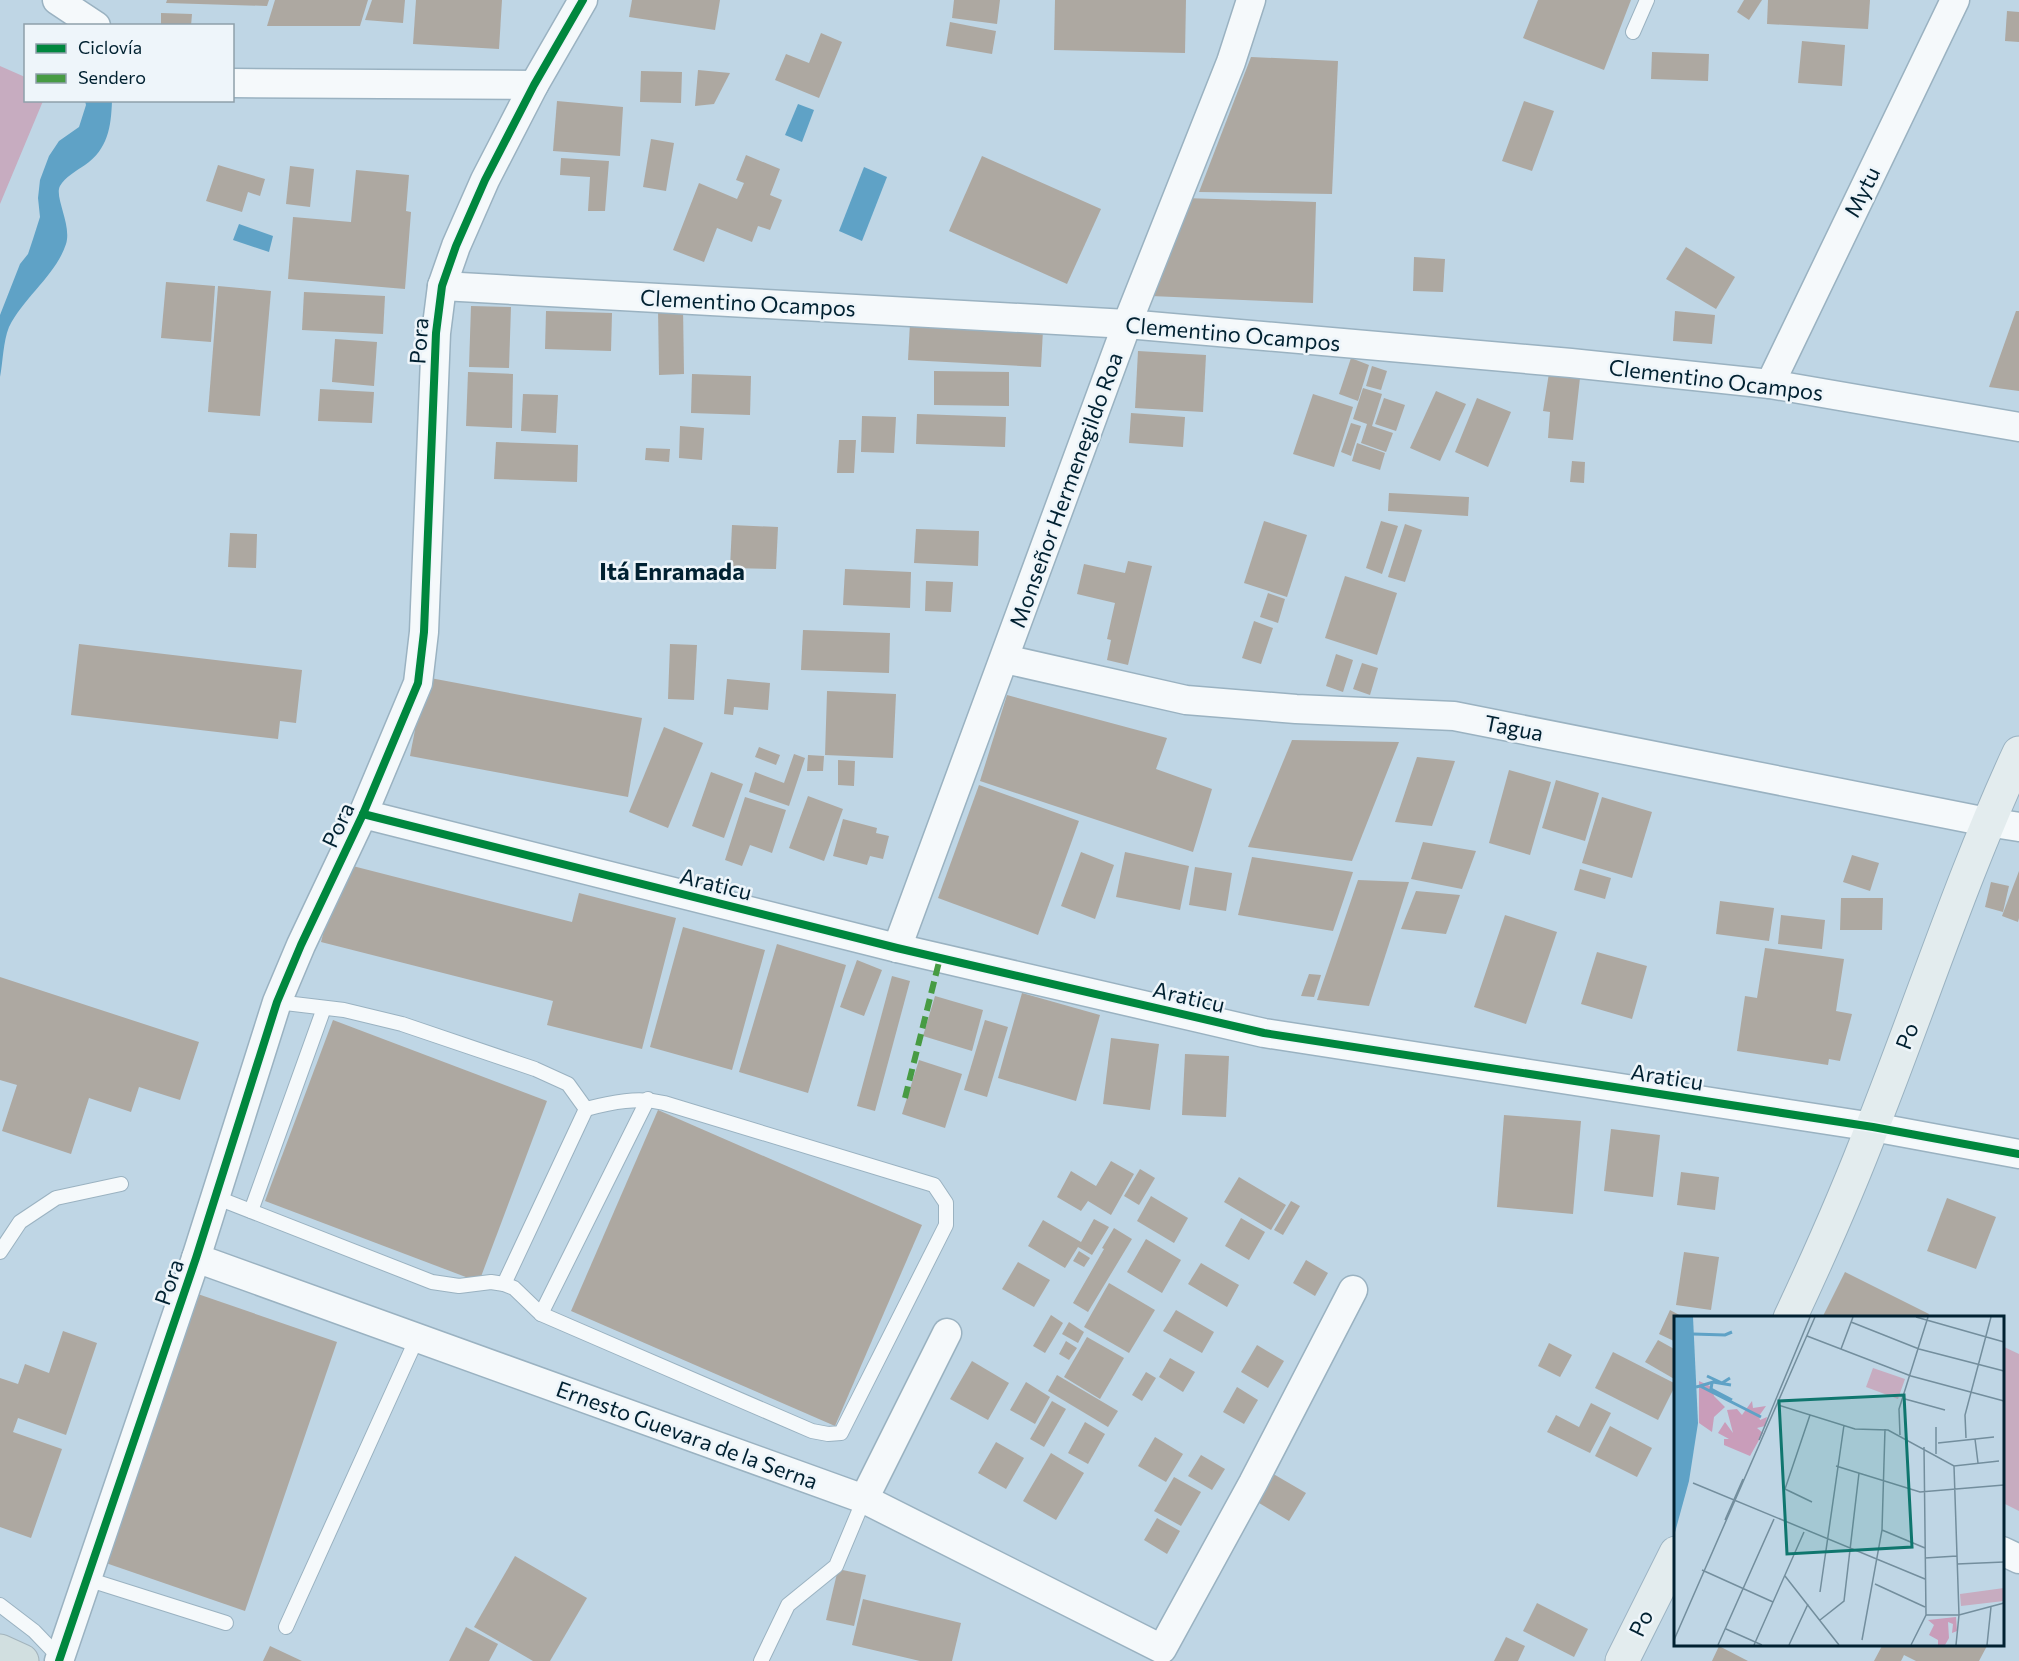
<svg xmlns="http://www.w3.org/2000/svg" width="2019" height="1661" viewBox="0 0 2019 1661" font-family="Commissioner,sans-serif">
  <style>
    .green { fill: #c7acc0 }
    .water { fill: #5fa2c6 }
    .building { fill: #ada8a1 }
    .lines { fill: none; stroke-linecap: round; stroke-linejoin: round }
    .lane-casing { stroke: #9ab2c1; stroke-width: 16 }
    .street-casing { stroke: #9ab2c1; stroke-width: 31 }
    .secondary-casing { stroke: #9ab2c1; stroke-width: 35 }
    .primary-casing { stroke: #a3b4bd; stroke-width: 35 }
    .lane { stroke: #f5f9fb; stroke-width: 14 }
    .street { stroke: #f5f9fb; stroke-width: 28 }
    .secondary { stroke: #e3ecee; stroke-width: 33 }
    .primary { stroke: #d1dfe0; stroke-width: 33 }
    .quiet { stroke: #479b43; stroke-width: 6; stroke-dasharray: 12 6; stroke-linecap: butt }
    .cycleway-casing { stroke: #eef5fa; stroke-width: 11 }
    .cycleway { stroke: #00873e; stroke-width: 8 }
    .labels { text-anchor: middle; stroke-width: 5; stroke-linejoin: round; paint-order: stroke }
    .street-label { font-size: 22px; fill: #012131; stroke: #eef5fa }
    .neighbourhood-label { font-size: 24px; font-weight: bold; fill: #012131; stroke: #eef5fa }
    .inset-river { fill: none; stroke: #5fa2c6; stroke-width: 3 }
    .inset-road { fill: none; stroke: #738e9d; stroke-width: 1.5 }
    .view { fill: #0f766e; fill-opacity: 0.15; stroke: #0f766e; stroke-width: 3 }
    .inset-edge { fill: none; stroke: #012131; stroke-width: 3 }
  </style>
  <rect width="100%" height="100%" fill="#bfd6e5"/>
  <g class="green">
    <path d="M0 66 25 77 26 100 43 101 0 204Z"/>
    <path d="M2002 1346 2019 1354V1511L2003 1503Z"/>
  </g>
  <g class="water">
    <path d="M85 101H112C111 127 108 149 85 165 76 171 65 177 60 186 54 197 72 225 66 244 56 275 24 297 9 327 3 342 3 362 0 377V315L20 264 28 254 33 239 40 217 38 198 40 180 49 156 59 141 79 127 86 105Z"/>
    <path d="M798 104 814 110 802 142 785 135Z"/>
    <path d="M864 167 887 177 862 241 839 231Z"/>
    <path d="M239 224 273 236 269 252 233 240Z"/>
  </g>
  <g class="building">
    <path d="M167 0H269L267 6 166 3Z"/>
    <path d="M275 0H368L360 26H267Z"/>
    <path d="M372 0H405L403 23 365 20Z"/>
    <path d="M416 0H502L499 49 413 44Z"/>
    <path d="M632 0H720L715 30 629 17Z"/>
    <path d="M954 0H1000L997 24 952 18Z"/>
    <path d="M1055 0H1186L1185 53 1054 50Z"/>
    <path d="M1538 0H1631L1604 70 1523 38Z"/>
    <path d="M1744 0H1762L1749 20 1737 12Z"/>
    <path d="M1768 0H1870L1868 29 1767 24Z"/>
    <path d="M2007 11 2019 12V42L2005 41Z"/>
    <path d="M161 13 192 14 191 26H161Z"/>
    <path d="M950 22 996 31 992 54 946 46Z"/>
    <path d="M821 33 842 42 819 98 775 80 786 54 809 63Z"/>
    <path d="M1802 41 1845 45 1842 86 1798 83Z"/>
    <path d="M1652 52 1709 54 1708 81 1651 79Z"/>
    <path d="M1251 57 1338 61 1332 194 1199 192Z"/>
    <path d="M698 70 730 73 714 104 695 106Z"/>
    <path d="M641 71 682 72 681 103 640 102Z"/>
    <path d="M557 101 623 107 620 156 553 151Z"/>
    <path d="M1524 101 1554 111 1532 171 1502 161Z"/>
    <path d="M651 139 674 143 666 191 643 187Z"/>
    <path d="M746 155 780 169 770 195 782 200 770 230 758 226 752 242 717 228 704 262 673 250 699 183 737 199 744 183 736 180Z"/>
    <path d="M982 156 1101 209 1067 284 949 231Z"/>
    <path d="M561 158 609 161 605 211H588L590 177 560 175Z"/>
    <path d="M218 165 265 179 260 196 248 192 242 212 206 201Z"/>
    <path d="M290 166 314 169 310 207 286 204Z"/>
    <path d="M356 170 409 175 406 211 411 212 405 289 288 279 293 217 351 222Z"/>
    <path d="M1184 198 1316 202 1313 303 1151 296Z"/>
    <path d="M1686 247 1735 277 1716 309 1666 279Z"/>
    <path d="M1414 257 1445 259 1443 292 1413 291Z"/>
    <path d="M166 282 215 286 211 342 161 338Z"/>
    <path d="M218 286 271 291 260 416 208 412Z"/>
    <path d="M304 292 385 296 383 334 302 330Z"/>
    <path d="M471 306 511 307 509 368 469 367Z"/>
    <path d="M683 307 684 374 659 375 658 308Z"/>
    <path d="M546 311 612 313 611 351 545 349Z"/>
    <path d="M1675 311 1715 315 1712 344 1673 341Z"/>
    <path d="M2016 311H2019V391L1989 387Z"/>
    <path d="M910 323 1043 330 1041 367 908 360Z"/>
    <path d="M335 339 377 342 374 386 332 382Z"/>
    <path d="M1138 351 1206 355 1203 412 1135 408Z"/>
    <path d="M1351 358 1369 365 1358 401 1339 394Z"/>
    <path d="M1372 366 1387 371 1381 390 1366 386Z"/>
    <path d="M934 371 1009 372V406L934 405Z"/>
    <path d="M468 372 513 374 512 428 466 426Z"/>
    <path d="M1549 373 1580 378 1573 440 1548 438 1550 412 1543 411Z"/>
    <path d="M692 374 751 376 750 415 691 413Z"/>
    <path d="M1363 388 1382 394 1372 426 1393 433 1386 452 1361 443 1367 424 1353 419Z"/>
    <path d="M320 389 374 392 372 423 318 421Z"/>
    <path d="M1436 391 1466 404 1440 461 1410 448Z"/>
    <path d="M523 394 558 395 556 433 521 431Z"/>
    <path d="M1313 394 1353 407 1334 467 1293 454Z"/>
    <path d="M1384 398 1405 405 1396 431 1375 424Z"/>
    <path d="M1477 398 1511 412 1488 467 1455 452Z"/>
    <path d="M1131 413 1185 417 1183 447 1129 443Z"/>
    <path d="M917 414 1006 417 1005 447 916 444Z"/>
    <path d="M862 416 896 417 894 453 861 452Z"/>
    <path d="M1351 423 1361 426 1351 456 1341 452Z"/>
    <path d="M680 426 704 428 702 460 679 458Z"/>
    <path d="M839 440H856L854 473H837Z"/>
    <path d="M496 442 578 445 577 482 494 479Z"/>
    <path d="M1357 443 1385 453 1380 470 1352 461Z"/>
    <path d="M646 448 670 449 669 462 645 460Z"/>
    <path d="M1572 461 1585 462 1584 483 1570 482Z"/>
    <path d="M1389 493 1469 497 1468 516 1388 511Z"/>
    <path d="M1264 521 1307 535 1287 597 1244 583Z"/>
    <path d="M1381 521 1398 526 1382 574 1366 568Z"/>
    <path d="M1405 524 1422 530 1405 582 1388 577Z"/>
    <path d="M732 525 778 527 776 569 730 568Z"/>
    <path d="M916 529 979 531 978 566 914 563Z"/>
    <path d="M230 533 257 534 256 568 228 567Z"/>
    <path d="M1128 561 1152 566 1128 665 1107 660 1111 640 1107 639 1115 603 1077 594 1084 564 1125 573Z"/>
    <path d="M845 569 911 572 910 608 843 605Z"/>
    <path d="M1345 576 1397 593 1377 655 1325 638Z"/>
    <path d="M926 581 953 582 951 612 925 611Z"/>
    <path d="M1268 593 1285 599 1278 623 1260 617Z"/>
    <path d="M1254 621 1273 628 1261 664 1242 658Z"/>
    <path d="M803 630 890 633 889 673 801 670Z"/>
    <path d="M79 644 302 670 296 723 280 721 278 739 71 715Z"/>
    <path d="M670 644 697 645 694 700 668 699Z"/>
    <path d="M1336 654 1353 660 1343 692 1326 686Z"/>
    <path d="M1362 663 1378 668 1370 695 1353 689Z"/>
    <path d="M425 677 642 718 628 797 410 756Z"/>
    <path d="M727 679 770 683 768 710 734 707 733 715 724 714Z"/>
    <path d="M827 691 896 694 893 758 825 755Z"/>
    <path d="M1007 695 1167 738 1156 769 1212 789 1193 852 980 781Z"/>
    <path d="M664 727 703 743 668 828 629 812Z"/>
    <path d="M1292 740 1399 742 1352 861 1248 847Z"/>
    <path d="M759 747 780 755 776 765 755 757Z"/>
    <path d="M794 754 805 758 789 806 749 792 755 772 784 783Z"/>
    <path d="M808 755 824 756 823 771H807Z"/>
    <path d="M1417 757 1455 761 1432 826 1395 822Z"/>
    <path d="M838 760 855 761 854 786 838 785Z"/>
    <path d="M1509 770 1551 782 1530 855 1489 843Z"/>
    <path d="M711 772 743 784 724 838 692 826Z"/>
    <path d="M1556 780 1599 793 1585 841 1542 828Z"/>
    <path d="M979 785 1079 821 1038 935 938 898Z"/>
    <path d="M808 796 843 809 824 861 789 848Z"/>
    <path d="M745 797 786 810 772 853 750 845 742 866 725 860Z"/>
    <path d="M1602 797 1652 812 1632 878 1582 863Z"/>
    <path d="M843 819 877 828 876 833 889 836 883 859 870 856 867 865 833 856Z"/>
    <path d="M1423 842 1476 851 1462 889 1411 879Z"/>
    <path d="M1081 852 1114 865 1095 919 1061 906Z"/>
    <path d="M1125 852 1189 866 1180 910 1116 897Z"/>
    <path d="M1852 855 1879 863 1870 891 1843 882Z"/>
    <path d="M1252 857 1353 872 1333 931 1238 915Z"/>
    <path d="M341 863 572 922 579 893 676 918 642 1049 547 1025 553 1001 321 942Z"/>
    <path d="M1195 867 1232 873 1226 911 1189 905Z"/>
    <path d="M1580 869 1611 878 1605 899 1574 890Z"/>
    <path d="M2019 871V918L2018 922 2002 916Z"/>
    <path d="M1358 880 1409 882 1369 1006 1317 1000Z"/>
    <path d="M1991 882 2009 886 2003 912 1985 907Z"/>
    <path d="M1416 891 1460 895 1446 934 1401 929Z"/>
    <path d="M1841 898H1883L1882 930H1840Z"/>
    <path d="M1720 901 1774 908 1769 941 1716 934Z"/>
    <path d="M1505 915 1557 932 1526 1024 1474 1007Z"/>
    <path d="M1781 915 1825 920 1822 949 1778 944Z"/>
    <path d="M683 927 765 950 732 1070 650 1047Z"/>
    <path d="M777 944 846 965 808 1093 739 1072Z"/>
    <path d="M1765 948 1844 959 1836 1011 1852 1014 1840 1061 1829 1059 1828 1065 1737 1051 1745 996 1757 998Z"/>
    <path d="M1597 952 1647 966 1632 1019 1581 1004Z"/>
    <path d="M857 960 882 970 864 1016 840 1007Z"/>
    <path d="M1309 974 1321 975 1314 997 1301 996Z"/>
    <path d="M892 976 910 981 875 1111 857 1106Z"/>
    <path d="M0 977 199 1042 180 1100 139 1087 131 1112 89 1098 71 1154 2 1131 17 1085 0 1080Z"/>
    <path d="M1022 993 1100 1015 1076 1101 998 1078Z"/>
    <path d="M935 996 983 1010 972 1051 923 1036Z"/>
    <path d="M333 1020 547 1101 479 1282 265 1201Z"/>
    <path d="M985 1020 1008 1027 987 1097 964 1090Z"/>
    <path d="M1111 1038 1159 1044 1150 1110 1103 1104Z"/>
    <path d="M1185 1054 1229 1056 1226 1117 1182 1115Z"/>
    <path d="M919 1060 962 1074 945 1128 902 1114Z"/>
    <path d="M658 1110 922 1225 835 1426 571 1311Z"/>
    <path d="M1504 1115 1581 1121 1573 1214 1497 1207Z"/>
    <path d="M1611 1129 1660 1135 1653 1197 1604 1191Z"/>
    <path d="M1111 1161 1134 1174 1111 1215 1088 1201 1081 1211 1057 1197 1071 1171 1096 1186Z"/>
    <path d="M1140 1169 1155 1178 1139 1205 1124 1196Z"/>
    <path d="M1681 1172 1719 1177 1715 1210 1677 1205Z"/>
    <path d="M1239 1177 1286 1205 1271 1230 1224 1202Z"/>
    <path d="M1151 1196 1188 1218 1174 1243 1137 1221Z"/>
    <path d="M1947 1198 1996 1217 1976 1269 1927 1251Z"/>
    <path d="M1291 1201 1300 1206 1283 1235 1274 1230Z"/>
    <path d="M1241 1218 1265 1232 1249 1260 1225 1246Z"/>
    <path d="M1094 1219 1109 1227 1092 1255 1078 1247 1065 1268 1028 1246 1043 1220 1081 1242Z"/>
    <path d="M1114 1228 1132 1239 1088 1312 1073 1303 1104 1249 1102 1248Z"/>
    <path d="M1146 1239 1181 1260 1162 1293 1127 1272Z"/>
    <path d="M1079 1251 1090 1258 1084 1267 1073 1261Z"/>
    <path d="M1684 1252 1719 1257 1711 1310 1676 1305Z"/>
    <path d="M1306 1260 1328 1273 1315 1296 1293 1283Z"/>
    <path d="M1018 1262 1050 1280 1034 1307 1002 1289Z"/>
    <path d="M1201 1263 1239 1285 1227 1307 1188 1284Z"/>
    <path d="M1845 1272 1929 1314 1927 1318H1822Z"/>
    <path d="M1109 1283 1155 1310 1129 1353 1084 1327Z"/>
    <path d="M192 1292 337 1342 245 1611 100 1561Z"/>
    <path d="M1176 1310 1214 1332 1202 1353 1163 1331Z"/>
    <path d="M1670 1310 1685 1318H1676V1342L1659 1334Z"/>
    <path d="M1051 1315 1063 1323 1045 1353 1033 1346Z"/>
    <path d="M1069 1322 1084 1332 1078 1343 1062 1334Z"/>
    <path d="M63 1331 97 1343 66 1435 18 1418 13 1432 62 1449 31 1538 0 1527V1378L18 1384 25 1364 49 1373Z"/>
    <path d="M1087 1337 1124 1358 1100 1399 1064 1377Z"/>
    <path d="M1658 1340 1676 1350V1380L1645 1362Z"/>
    <path d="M1066 1341 1077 1348 1069 1360 1059 1354Z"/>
    <path d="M1549 1343 1572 1355 1560 1377 1538 1366Z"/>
    <path d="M1257 1345 1284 1361 1268 1388 1241 1372Z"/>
    <path d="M1613 1352 1676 1384 1658 1420 1595 1388Z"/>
    <path d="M1170 1358 1195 1372 1183 1392 1159 1377Z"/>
    <path d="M972 1361 1009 1383 988 1420 950 1399Z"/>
    <path d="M1146 1372 1156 1378 1142 1401 1132 1395Z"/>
    <path d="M1057 1375 1118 1411 1108 1427 1048 1391Z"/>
    <path d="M1026 1382 1050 1397 1035 1424 1010 1410Z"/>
    <path d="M1237 1387 1258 1400 1244 1424 1223 1412Z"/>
    <path d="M1052 1401 1066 1409 1044 1447 1030 1439Z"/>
    <path d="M1591 1403 1611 1413 1590 1453 1547 1432 1556 1415 1579 1427Z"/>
    <path d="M1085 1422 1105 1434 1088 1464 1068 1453Z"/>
    <path d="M1610 1426 1652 1448 1637 1477 1595 1456Z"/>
    <path d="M1155 1437 1183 1454 1166 1482 1138 1466Z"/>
    <path d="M996 1442 1024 1458 1006 1489 978 1473Z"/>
    <path d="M1051 1453 1084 1473 1056 1520 1023 1501Z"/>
    <path d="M1201 1455 1225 1469 1212 1490 1188 1476Z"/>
    <path d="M1270 1472 1306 1493 1289 1521 1254 1500Z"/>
    <path d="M1174 1477 1201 1492 1181 1526 1154 1511Z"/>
    <path d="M1157 1518 1180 1531 1167 1554 1144 1540Z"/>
    <path d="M515 1556 587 1598 550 1661H533L474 1627Z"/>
    <path d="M838 1569 866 1575 854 1626 826 1620Z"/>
    <path d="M863 1599 961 1623 952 1661H920L852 1645Z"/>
    <path d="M1537 1603 1588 1629 1574 1657 1523 1631Z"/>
    <path d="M466 1627 498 1644 489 1661H449Z"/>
    <path d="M1506 1637 1525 1646 1518 1661H1494Z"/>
    <path d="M1883 1644H1988L1979 1661H1916L1904 1655 1901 1661H1874Z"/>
    <path d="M270 1646 302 1661H263Z"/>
    <path d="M1719 1646 1748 1661H1712Z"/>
  </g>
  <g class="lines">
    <defs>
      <g id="lane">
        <path d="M1633 32 1647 0"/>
        <path d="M215 1197 432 1282 459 1286 491 1282 504 1284 514 1288 541 1314 812 1431 828 1434 841 1433 946 1225V1203L934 1185 664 1103C638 1097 612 1102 586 1109L568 1084 535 1069 402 1024 344 1010 277 1002"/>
        <path d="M251 1211 324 1008"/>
        <path d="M0 1252 20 1222 56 1198 121 1184"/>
        <path d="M504 1284 586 1109"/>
        <path d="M541 1314 648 1099"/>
        <path d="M87 1579 226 1623"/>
        <path d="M0 1605 34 1631 60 1658"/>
        <path d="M286 1627 417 1338"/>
        <path d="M761 1661 788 1605 836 1566 864 1499"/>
      </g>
      <g id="street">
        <path d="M57 0 96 26"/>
        <path d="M232 83 534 85"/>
        <path d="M442 286 1127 324 1571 363 1770 384 2019 427"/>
        <path d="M1770 384 1955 0"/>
        <path d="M1005 659 1186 700 1296 709 1454 716 1987 822 2019 827"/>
        <path d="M363 814 897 948 1264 1033 1873 1127 2019 1154"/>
        <path d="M897 948 1127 324 1231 62 1251 0"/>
        <path d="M196 1258 864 1499 1162 1649 1253 1483 1353 1290"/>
        <path d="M864 1499 947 1333"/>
        <path d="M2002 1551 2019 1559"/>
        <path d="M59 1661 196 1258 277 1002 301 945 363 814 418 683 424 632 436 333 442 286 456 246 485 180 534 85 583 0"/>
      </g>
      <g id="secondary">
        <path d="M1790 1318C1820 1254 1848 1191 1873 1125 1922 1001 1963 874 2019 753"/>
        <path d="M1622 1661 1676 1553"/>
      </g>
      <path id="primary" d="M0 1651 22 1661"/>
    </defs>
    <use href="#lane" class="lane-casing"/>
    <use href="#street" class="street-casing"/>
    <use href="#secondary" class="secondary-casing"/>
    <use href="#primary" class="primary-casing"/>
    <use href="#lane" class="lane"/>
    <use href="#street" class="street"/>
    <use href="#secondary" class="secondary"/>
    <use href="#primary" class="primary"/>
    <path class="quiet" d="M905 1098 940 958"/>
    <defs>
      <g id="cycleway">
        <path d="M363 814 897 948 1264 1033 1873 1127 2019 1154"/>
        <path d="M59 1661 196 1258 277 1002 301 945 363 814 418 683 424 632 436 333 442 286 456 246 485 180 534 85 583 0"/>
      </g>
    </defs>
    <use href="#cycleway" class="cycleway-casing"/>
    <use href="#cycleway" class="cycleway"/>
  </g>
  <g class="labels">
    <g class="street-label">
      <text transform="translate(1862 192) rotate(-64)" y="8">Mytu</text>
      <text transform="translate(748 303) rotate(3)" y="8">Clementino Ocampos</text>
      <text transform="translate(1233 334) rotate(5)" y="8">Clementino Ocampos</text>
      <text transform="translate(419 341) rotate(-86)" y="8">Pora</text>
      <text transform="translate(1716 380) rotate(7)" y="8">Clementino Ocampos</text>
      <text transform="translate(1066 490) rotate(-70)" y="8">Monseñor Hermenegildo Roa</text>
      <text transform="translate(1514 728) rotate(11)" y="8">Tagua</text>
      <text transform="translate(338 825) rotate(-65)" y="8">Pora</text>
      <text transform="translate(716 884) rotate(14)" y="8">Araticu</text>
      <text transform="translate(1189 997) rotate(13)" y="8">Araticu</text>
      <text transform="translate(1907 1036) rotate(-69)" y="8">Po</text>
      <text transform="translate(1667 1077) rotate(9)" y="8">Araticu</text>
      <text transform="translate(169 1282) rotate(-71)" y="8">Pora</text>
      <text transform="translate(687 1435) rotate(20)" y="8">Ernesto Guevara de la Serna</text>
      <text transform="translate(1641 1623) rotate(-64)" y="8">Po</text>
    </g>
    <g class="neighbourhood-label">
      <text x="672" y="580">Itá Enramada</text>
    </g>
  </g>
  <g transform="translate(1674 1316)">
    <rect width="330" height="330" fill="#bfd6e5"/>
    <path d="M199 52 231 63 224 83 192 71ZM330 272V285L287 290 286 278Z" fill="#c7acc0"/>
    <path d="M25 65 38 71 40 80 51 91 40 101 38 116 25 107ZM78 85 79 92 92 90 85 100 86 104 93 101 91 110 83 112 89 117 76 140 50 129V123H55L44 117 51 106 59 117 53 94 63 93 68 99ZM282 301 283 315 278 317 279 308 274 306 275 322 271 329H264V324L255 319 260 309 254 304Z" fill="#c99dba"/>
    <path d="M0 1H19L24 107 15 165 0 220Z" fill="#5fa2c6"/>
    <path class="inset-river" d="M19 18 51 19 58 16M33 60 48 67 56 62M38 67 37 73 58 84M26 70 39 66 57 69M22 71 26 70 87 101"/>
    <path class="inset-road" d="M242 1 330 26M177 6 245 33 330 55M133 20 237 60 330 85M167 33 179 1M231 83 271 94M104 89 181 113 214 114 280 150 325 145M136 99 111 173 138 186M226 119 225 93 254 1M292 122 291 99 317 1M301 123 304 147M85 124 136 1M264 127 320 121M262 138V111M162 150 246 176 330 169M280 150 285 299 282 329M19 167 251 263M51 204 69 163M208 214 251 232M251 242 283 240M283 248 330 246M28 254 99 286M111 260 165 329M201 268 251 291M146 276 170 109M252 299H285L330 287M146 304 170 285 185 157M52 313 88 329M0 324 141 1M188 324 208 214 211 113M44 329 100 203M80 329 130 216M115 329 134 288M237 329 252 299 250 131M313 329 317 291"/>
    <path class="view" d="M230 79 238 231 113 238 105 85Z"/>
    <rect width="330" height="330" class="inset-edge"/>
  </g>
  <rect x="24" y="24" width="210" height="78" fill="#eef5fa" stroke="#8fa0aa" stroke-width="1.5"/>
  <rect x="36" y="44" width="30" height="9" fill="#00873e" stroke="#8fa0aa" stroke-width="1.5"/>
  <text x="78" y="54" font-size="18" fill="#012131">Ciclovía</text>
  <rect x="36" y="74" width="30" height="9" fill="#479b43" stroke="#8fa0aa" stroke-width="1.5"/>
  <text x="78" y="84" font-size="18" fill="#012131">Sendero</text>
</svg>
